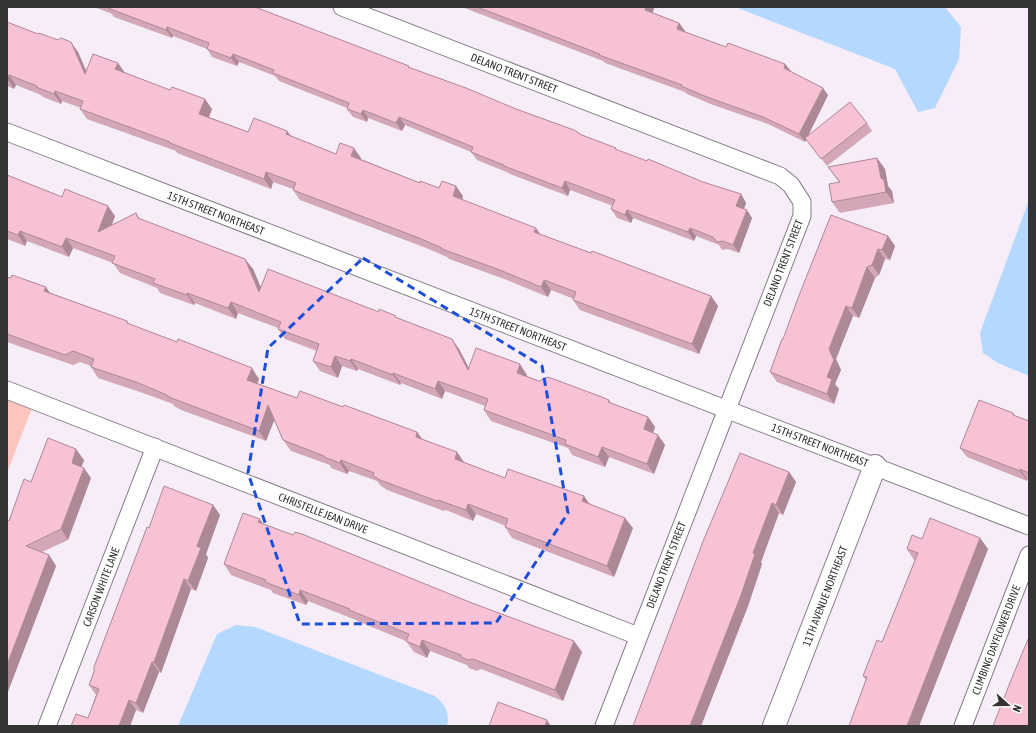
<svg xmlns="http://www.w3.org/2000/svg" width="1036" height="733" viewBox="0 0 1036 733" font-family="'Asap Condensed',sans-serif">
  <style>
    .green { fill: #fcc6be }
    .water { fill: #b5d8fe }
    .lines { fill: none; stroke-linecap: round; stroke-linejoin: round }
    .minor-casing { stroke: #867e88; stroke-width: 19 }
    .tertiary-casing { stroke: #867e88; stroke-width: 24 }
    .minor { stroke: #fff; stroke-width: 17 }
    .tertiary { stroke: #fff; stroke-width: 22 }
    .wall { fill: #d4a7b8 }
    .shaded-wall { fill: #ad8896 }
    .building { fill: #f7c2d6; stroke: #ad8896 }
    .marked { fill: none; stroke: #1d4ed8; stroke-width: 3; stroke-dasharray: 8 5; stroke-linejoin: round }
    .labels { text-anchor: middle; stroke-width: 3; stroke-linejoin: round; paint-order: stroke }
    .street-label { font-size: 11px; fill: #363337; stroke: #fefefe }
  </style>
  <rect width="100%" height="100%" fill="#f6edf8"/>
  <path class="green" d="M7 398 32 408 7 473Z"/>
  <g class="water">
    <path d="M735 7H945L961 27 959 59 935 108 918 112 895 69Z"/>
    <path d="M1029 200V376L998 363 983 353 980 333Z"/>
    <path d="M236 625 255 627 435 696C445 705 450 712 447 726H178L217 634Z"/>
  </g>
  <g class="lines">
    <defs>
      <g id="minor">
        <path d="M342 7 780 176 791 185 802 202V216L604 726"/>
        <path d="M7 132 1029 526"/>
        <path d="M7 390 638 636"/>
        <path d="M47 726 155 447"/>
        <path d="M963 726 1029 555"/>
      </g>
      <path id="tertiary" d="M774 726 875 466"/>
    </defs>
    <use href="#minor" class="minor-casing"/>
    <use href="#tertiary" class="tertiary-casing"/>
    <use href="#minor" class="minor"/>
    <use href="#tertiary" class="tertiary"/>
  </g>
  <g class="wall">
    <path d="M94 7H255L410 68 616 148 617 150 703 182 741 194 746 203 744 209 752 218 739 253 728 249 722 250 719 245 696 236 694 241 633 218 631 223 617 218 611 209 613 206 570 190 568 196 510 174 509 173 477 160 471 152 405 125 402 131 368 118 367 122 353 117 347 109V108L279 81 275 76 239 62 237 66 212 57 207 49 173 36 172 38 114 17 112 14Z"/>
    <path d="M462 7H654V8L653 13 679 23 685 31 684 32 726 47 785 64 791 72 828 95 808 136 867 123 872 131 827 166 806 139 805 142 768 124 713 105 687 94 685 92 605 63 603 61Z"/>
    <path d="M7 22 38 34 58 40 78 52 86 71 118 63 124 72 212 109 209 117 248 132 287 131 291 136 336 154 361 158V159L420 183 463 196 462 200 540 234 591 253 711 296 718 306 699 354 580 310 573 300 574 299 551 290 548 297 507 280 449 259 447 257 426 248 300 200 293 190V189L273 182 271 189 177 153 176 151 87 119 80 109 81 108 62 101 61 104 43 97 41 95 16 85 14 89 7 86Z"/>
    <path d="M877 158 885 169 888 186 892 191 894 203 840 213 832 202 839 182 828 167Z"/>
    <path d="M7 175 62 197 115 216 112 225 136 213 140 219 245 259 253 269 261 288 379 312 398 318 459 349 469 368 527 375 526 376 539 381 609 400 611 403 648 417 655 427 653 433 658 435 665 445 654 474 609 457 605 467 572 455 568 448 491 421 484 410 485 406 445 391 442 399 401 383 400 385 358 369 357 371 342 366 338 378 320 371 313 361 317 351 285 339 278 329V328L238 313 236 319 195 303 194 305 160 293 157 288 120 273 113 263 73 248 69 257 27 241 25 246 7 239Z"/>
    <path d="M888 236 895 246 890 260 885 259 879 275 875 278 859 318 853 316 836 359 841 370 835 384 839 389 834 404 777 382 770 372 783 339Z"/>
    <path d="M7 277 46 287 50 293 127 321 129 324 259 379 257 383 297 398 343 407 417 432 422 439 457 452 464 462 505 478 584 496 589 503 633 528 614 577 512 538 505 527 506 526 476 514 473 521 446 510 444 511 387 490 381 486 377 481 349 471 347 474 331 468 330 465 291 451 283 440 274 419 266 441 181 410 174 406 173 404 143 393 98 378 91 367V366L80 362 73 365 7 342Z"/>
    <path d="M1013 413 1015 416 1029 421V480L1027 479V481L967 457 960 448Z"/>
    <path d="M84 460 81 467 91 478 68 540 42 552 49 555 56 566 7 694 9 521 31 482Z"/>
    <path d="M789 472 796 482 783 515 779 513 761 562 762 564 748 606 701 726H633Z"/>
    <path d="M213 505 220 515 206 554 208 558 196 591 191 589 161 673 159 672 143 713 136 710 130 726H71L88 718 96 695 89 685 149 528Z"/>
    <path d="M263 524 582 652 563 701 481 669 477 671 469 668 467 665 430 651 427 658 414 652 406 641 357 621 356 620 308 601 306 605 273 593 271 590 231 575 224 564Z"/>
    <path d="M980 538 988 549 919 726H849L866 680 863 676 882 642 915 560H914L907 549 922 539Z"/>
  </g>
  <g class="shaded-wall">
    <path d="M646 7H654V8L651 18 645 10Z"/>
    <path d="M679 23 685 31 682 36 677 29Z"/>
    <path d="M167 27 173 36 172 38 166 30Z"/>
    <path d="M71 42 78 52 92 84 85 74Z"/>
    <path d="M233 54 239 62 237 66 231 58Z"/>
    <path d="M118 63 125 73 115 69Z"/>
    <path d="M785 64 791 71 789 76 784 68Z"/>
    <path d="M9 75 16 85 14 89 7 79Z"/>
    <path d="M823 88 828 95 805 142 799 134Z"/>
    <path d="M55 91 62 101 61 104 54 94Z"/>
    <path d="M205 99 212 109 206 124 199 114Z"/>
    <path d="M363 110 368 118 367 122 361 114Z"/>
    <path d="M399 117 405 125 402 131 396 123Z"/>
    <path d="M287 131 294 141 286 134Z"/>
    <path d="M354 148 361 158 358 166 351 156Z"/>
    <path d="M877 158 885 169 888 186 892 191 894 203 886 192 881 178Z"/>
    <path d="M266 172 273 182 271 189 264 179Z"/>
    <path d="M565 181 570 190 568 196 562 188Z"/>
    <path d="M456 186 463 196 460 206 453 196Z"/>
    <path d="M741 194 746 203 742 214 736 206Z"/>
    <path d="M108 206 115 216 105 242 98 232Z"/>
    <path d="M627 210 633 218 631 223 625 215Z"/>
    <path d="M747 210 752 218 739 253 733 245Z"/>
    <path d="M536 228 543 238 534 232Z"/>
    <path d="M690 228 696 236 694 241 688 232Z"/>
    <path d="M20 231 27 241 25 246 18 235Z"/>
    <path d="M888 236 895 246 890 260 882 250Z"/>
    <path d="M66 238 73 248 69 257 62 247Z"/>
    <path d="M878 249 885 259 879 275 872 265Z"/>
    <path d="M245 259 253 269 267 302 259 292Z"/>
    <path d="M867 267 875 278 859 318 852 308Z"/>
    <path d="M544 280 551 290 548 297 541 287Z"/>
    <path d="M46 287 53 298 44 291Z"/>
    <path d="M187 293 195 303 194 305 187 295Z"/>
    <path d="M711 296 718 306 699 354 692 344Z"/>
    <path d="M231 302 238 313 236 319 228 308Z"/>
    <path d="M846 306 853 316 836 359 841 370 835 384 839 389 834 404 827 394 829 349Z"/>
    <path d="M452 339 459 349 475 380 468 370Z"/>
    <path d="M335 356 342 366 338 378 331 367Z"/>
    <path d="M351 359 358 369 357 371 350 361Z"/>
    <path d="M520 364 527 375 524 383 517 373Z"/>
    <path d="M252 368 259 379 255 390 247 380Z"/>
    <path d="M393 373 401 383 400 385 393 375Z"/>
    <path d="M438 381 445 391 442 399 435 389Z"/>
    <path d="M268 405 276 416 266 441 259 431Z"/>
    <path d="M648 417 655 427 651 439 644 429Z"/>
    <path d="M417 432 425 443 416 437Z"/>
    <path d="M658 435 665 445 654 474 647 464Z"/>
    <path d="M602 447 609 457 605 467 598 457Z"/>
    <path d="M76 449 84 460 79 474 72 463Z"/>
    <path d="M457 452 464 463 455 459Z"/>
    <path d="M341 460 349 471 347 474 340 463Z"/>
    <path d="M84 468 91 478 68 540 61 529Z"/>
    <path d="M1020 469 1027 479V481L1020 471Z"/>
    <path d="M789 472 796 482 783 515 776 505Z"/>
    <path d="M584 496 591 507 582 501Z"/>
    <path d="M772 503 779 513 761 562 762 564 748 606 701 726H690L753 553Z"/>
    <path d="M468 504 476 514 473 521 466 510Z"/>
    <path d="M213 505 220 515 206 554 208 558 196 591 188 581 197 546Z"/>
    <path d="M625 518 633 528 614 577 607 566Z"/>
    <path d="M260 519 267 530 258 522Z"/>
    <path d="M980 538 988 549 919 726H907Z"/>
    <path d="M49 555 56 566 7 694V665Z"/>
    <path d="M184 579 191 589 161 673 154 662Z"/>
    <path d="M300 590 308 601 306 605 299 595Z"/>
    <path d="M422 640 430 651 427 658 420 647Z"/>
    <path d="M574 641 582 652 563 701 555 690Z"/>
    <path d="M152 662 159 672 143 713 136 703Z"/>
    <path d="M129 700 136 710 130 726H119Z"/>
    <path d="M547 720 551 726H545Z"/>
  </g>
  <g class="building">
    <path d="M109 7H255L409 66 408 67 466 88 516 109 574 130 582 135 616 148 615 149 647 161 648 159 703 182 741 194 736 206 747 210 733 245 723 241 717 242 713 237 690 228 688 232 627 210 625 215 611 209 615 200 565 181 562 188 504 166V165L471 152 473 147 399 117 396 123 363 110 361 114 347 109 349 103 273 73 274 70 233 54 231 58 207 49 209 43 167 27 166 30 108 8Z"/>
    <path d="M477 7H646L645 10 679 23 677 29 726 47 728 43 785 64 784 68 823 88 799 134 763 117 707 97 681 86 682 85 599 55 600 54Z"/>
    <path d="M7 22 38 34 39 33 58 40 61 38 71 42 85 74 93 54 118 63 115 69 170 90 172 87 205 99 199 114 248 132 254 118 287 131 286 134 336 154 340 143 354 148 351 156 420 183V181L439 188 442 181 456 186 453 196 536 228 534 232 591 253 592 251 711 296 692 344 573 300 576 292 544 280 541 287 500 270 442 249V248L419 238 293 190 296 183 266 172 264 179 170 143V142L80 109 83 101 55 91 54 94 36 87 37 86 9 75 7 79Z"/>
    <path d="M850 102 867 123 821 159 805 138Z"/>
    <path d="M877 158 881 178 884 180 886 192 832 202 829 184 840 182 828 167Z"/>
    <path d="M7 175 62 197 65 189 108 206 98 232 136 213 138 218 245 259 259 292 268 269 379 312V309L396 316 395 317 452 339 468 370 476 348 520 364 517 373 539 381 548 377 602 397 609 400 608 402 648 417 644 429 658 435 647 464 602 447 598 457 565 444 566 440 484 410 488 399 438 381 435 389 393 373V375L351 359 350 361 335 356 331 367 313 361 319 344 278 329 281 322 231 302 228 308 187 293V295L153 283 155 279 112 263 115 256 66 238 62 247 20 231 18 235 7 231Z"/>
    <path d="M831 215 888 236 882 250 878 249 872 265 867 267 852 308 846 306 829 349 834 360 827 377 832 379 827 394 770 372 782 339H783L798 298Z"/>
    <path d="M12 275 46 287 44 291 127 321V323L177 342 178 339 252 368 247 380 297 398 300 391 343 407 344 405 417 432 416 437 457 452 455 459 505 478 508 469 584 496 582 501 625 518 607 566 505 527 508 519 468 504 466 510 438 500 437 501 380 480 373 476 374 473 341 460 340 463 324 457V456L283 440 268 405 259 431 174 399 167 396V395L136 382 91 367 94 359 73 351 65 355 7 334V277L11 278Z"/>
    <path d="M979 400 1013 413V415L1029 421V473L1020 469V471L960 448Z"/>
    <path d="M48 438 76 449 72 463 84 468 61 529 26 546 49 555 7 665V520L9 521 24 479 31 482Z"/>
    <path d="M740 453 789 472 776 505 772 503 753 553 755 554 741 595 690 726H633L704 539Z"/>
    <path d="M164 486 213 505 197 546 201 548 188 581 184 579 154 662H152L136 703 129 700 119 726H71L76 714 88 718 99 689 89 685 94 672V667L147 527 149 528Z"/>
    <path d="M243 513 260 519 258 522 293 535 295 532 302 534 472 603 574 641 555 690 473 659 469 660 461 657V655L422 640 420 647 406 641 409 634 349 610 350 609 300 590 299 595 265 582 266 580 224 564Z"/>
    <path d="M930 518 980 538 907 726H849L867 677 863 676 877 640 882 642 918 553 907 549 912 535 922 539Z"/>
    <path d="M1029 637V726H993L1011 680Z"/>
    <path d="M498 702 547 720 545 726H489Z"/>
  </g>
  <path class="marked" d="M363 258 542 366 568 513 496 623 300 624 248 473 268 348Z"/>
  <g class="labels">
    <g class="street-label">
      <text transform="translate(514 73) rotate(21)" y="4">DELANO TRENT STREET</text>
      <text transform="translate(216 213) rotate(21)" y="4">15TH STREET NORTHEAST</text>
      <text transform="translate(783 263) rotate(-69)" y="4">DELANO TRENT STREET</text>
      <text transform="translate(518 329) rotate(21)" y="4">15TH STREET NORTHEAST</text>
      <text transform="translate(820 445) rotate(21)" y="4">15TH STREET NORTHEAST</text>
      <text transform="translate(323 513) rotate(21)" y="4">CHRISTELLE JEAN DRIVE</text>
      <text transform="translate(666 565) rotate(-69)" y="4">DELANO TRENT STREET</text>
      <text transform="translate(101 587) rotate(-69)" y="4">CARSON WHITE LANE</text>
      <text transform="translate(825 596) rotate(-69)" y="4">11TH AVENUE NORTHEAST</text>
      <text transform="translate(996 640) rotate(-69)" y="4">CLIMBING DAYFLOWER DRIVE</text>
    </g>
  </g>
  <rect width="1036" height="733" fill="none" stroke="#363337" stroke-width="16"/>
  <g transform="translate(1008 705) rotate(111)" stroke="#fefefe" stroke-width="3" paint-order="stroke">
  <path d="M0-3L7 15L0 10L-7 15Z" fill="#363337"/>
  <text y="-6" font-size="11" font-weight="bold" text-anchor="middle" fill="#363337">N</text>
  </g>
</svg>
